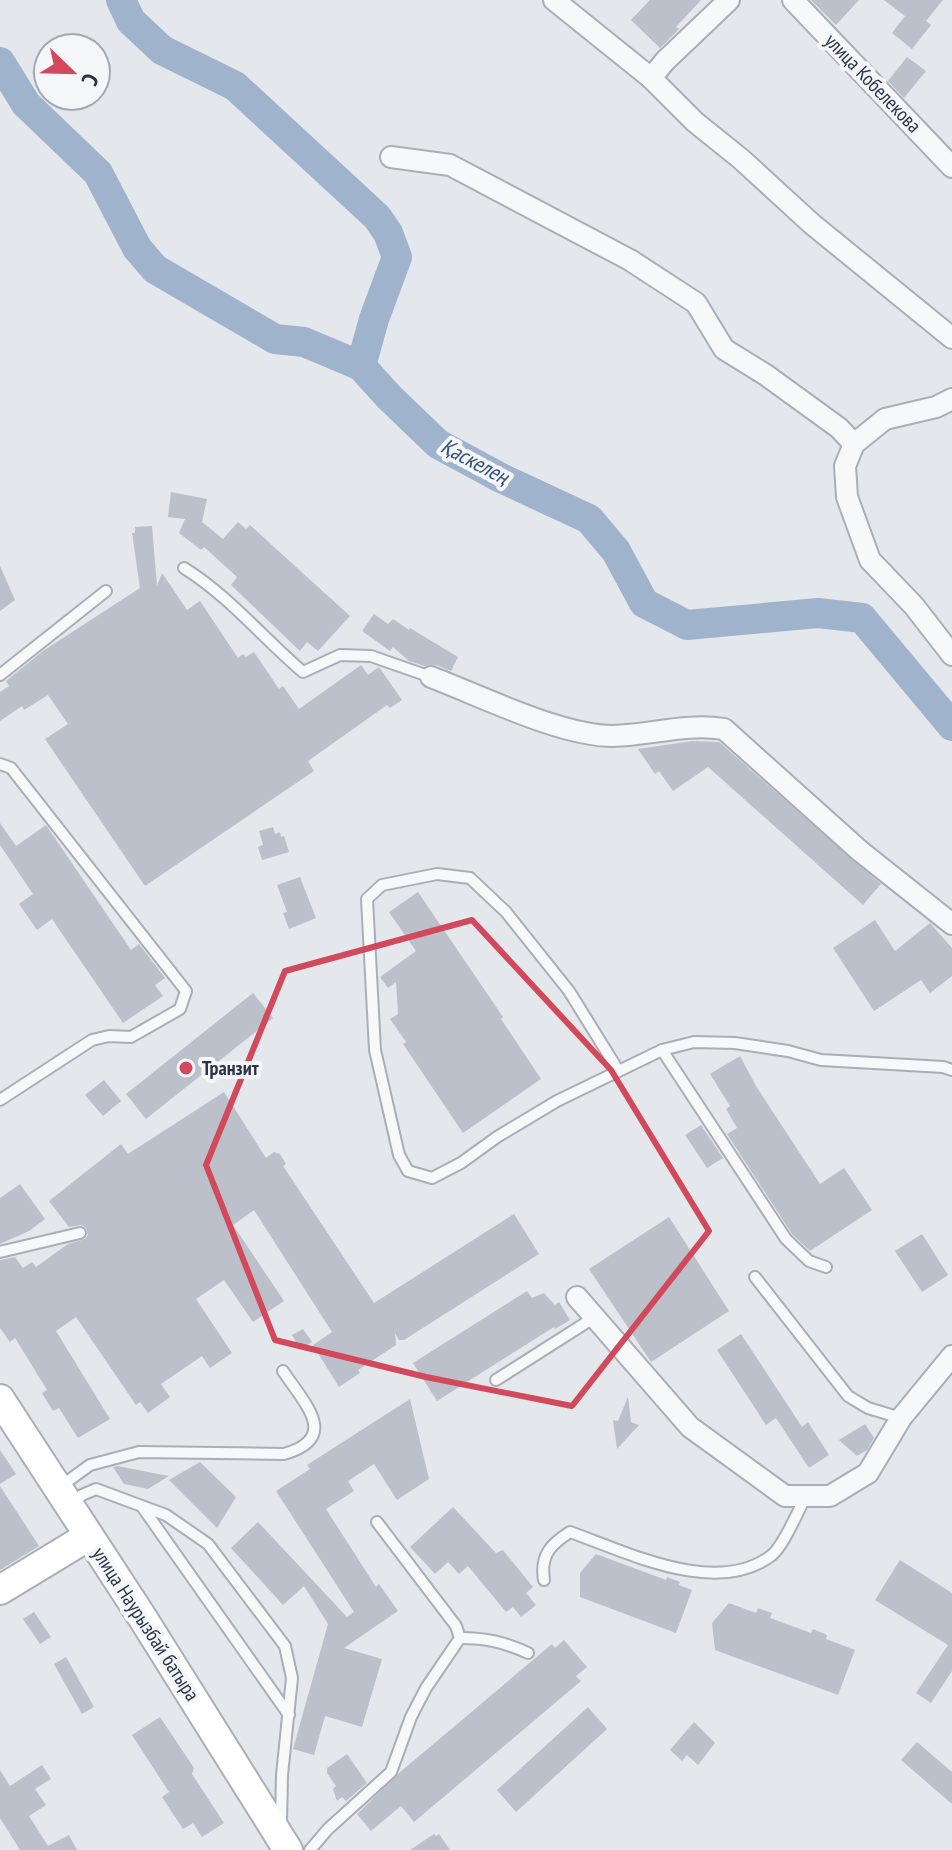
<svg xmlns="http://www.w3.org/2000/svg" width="952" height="1850" viewBox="0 0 952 1850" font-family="'PT Sans Narrow',sans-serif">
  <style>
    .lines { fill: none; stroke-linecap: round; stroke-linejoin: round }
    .river { stroke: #9fb4cc; stroke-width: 30 }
    .building { fill: #bbc0ca }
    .lane-casing { stroke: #a9aeb7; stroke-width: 14 }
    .street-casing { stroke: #a9aeb7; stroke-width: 24 }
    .secondary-casing { stroke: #a9aeb7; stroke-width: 32 }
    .lane { stroke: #f7f8fa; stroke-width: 10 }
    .street { stroke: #f7f8fa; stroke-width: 20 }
    .secondary { stroke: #fff; stroke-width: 28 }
    .marked { fill: none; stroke: #d1495b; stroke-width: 6; stroke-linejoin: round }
    .poi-dot { fill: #d1495b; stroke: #f4f6f9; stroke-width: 3 }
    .labels { text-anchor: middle; stroke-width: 8; stroke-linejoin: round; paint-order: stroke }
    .street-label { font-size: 20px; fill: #2b3445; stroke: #f4f6f9 }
    .poi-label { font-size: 20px; font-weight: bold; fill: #2b3445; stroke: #f4f6f9; text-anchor: start }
    .water-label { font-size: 22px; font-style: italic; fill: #34527a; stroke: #f4f6f9 }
  </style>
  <rect width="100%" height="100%" fill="#e4e7ec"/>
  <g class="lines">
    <g class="river">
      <path d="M121 0 131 21 162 50 235 86 377 217 388 233 397 257 374 319 361 366"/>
      <path d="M0 62 26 104 98 173 137 248 155 269 275 339 304 342 361 366 389 397 438 444 501 478 589 519 616 551 644 603 687 625 818 613 862 618 952 726"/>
    </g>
  </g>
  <g class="building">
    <path d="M650 0H701L676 27 679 29 660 48 631 20Z"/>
    <path d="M811 0H859L836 25Z"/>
    <path d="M884 0H943L926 21 931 25 912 49 892 33 905 16Z"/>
    <path d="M907 57 926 71 904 98 888 81Z"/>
    <path d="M171 492 207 499 202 522 223 539 238 522 246 529 250 525 350 616 318 651 307 642 300 651 231 585 237 577 204 547 201 550 179 533 185 519 168 517Z"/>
    <path d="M152 526 157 586 162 573 187 610 200 601 238 658 243 654 246 657 254 652 279 689 283 686 299 709 361 665 368 675 379 667 402 700 390 708 387 705 308 761 314 771 145 886 45 739 68 724 48 695 24 710 22 706 0 721V692L9 686 6 681 43 651 140 588 132 533H135V527Z"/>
    <path d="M0 566 15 600 0 611Z"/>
    <path d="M374 614 388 624 393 619 409 630 410 628 458 657 451 671 436 665 424 666 409 661 393 647 390 651 362 631Z"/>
    <path d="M692 741 719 742 881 884 863 905 708 767 673 791 659 771 655 774 638 749Z"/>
    <path d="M0 823 16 846 46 825 131 950 139 944 165 978 155 985 163 996 123 1023 52 919 37 930 19 904 33 894 0 845Z"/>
    <path d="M273 827 275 834 280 832 281 837 284 836 289 852 262 860 258 847 263 845 259 831Z"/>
    <path d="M300 877 316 918 289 929 283 913 287 912 277 885Z"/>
    <path d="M418 892 503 1017 501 1019 541 1079 463 1133 403 1044 406 1042 390 1019 398 1014 396 982 388 988 380 977 416 951 389 912Z"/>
    <path d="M875 920 895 951 930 923 952 948V976L930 993 921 980 874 1011 833 948Z"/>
    <path d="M253 993 273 1018 146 1119 126 1094Z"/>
    <path d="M740 1056 756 1086 820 1184 844 1168 872 1210 810 1251 792 1234 727 1134 737 1128 726 1109 730 1106 710 1074Z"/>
    <path d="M104 1080 121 1101 103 1116 85 1095Z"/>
    <path d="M224 1092 266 1158 274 1152 280 1154 286 1164 283 1166 374 1303 514 1214 539 1254 404 1340H399L395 1333 396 1345 358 1370 360 1373 339 1387 313 1345 332 1332 254 1210 233 1225 284 1301 253 1322 224 1280 196 1299 232 1353 210 1368 202 1356 161 1384 170 1397 148 1413 140 1402 136 1405 76 1317 56 1331 110 1419 78 1438 59 1408 53 1411 42 1393 47 1390 15 1338 10 1342 0 1328V1260L15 1257 23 1268 32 1262 36 1267 68 1244 85 1239 88 1235 86 1228 82 1225 69 1227 49 1201 121 1144 128 1154Z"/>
    <path d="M701 1125 723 1158 707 1168 685 1135Z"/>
    <path d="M20 1184 45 1219 29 1231 0 1244V1198Z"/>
    <path d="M669 1217 729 1311 651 1362 589 1269Z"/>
    <path d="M922 1234 948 1275 922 1292 895 1251Z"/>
    <path d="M527 1291 532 1298 544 1293 555 1305 559 1302 570 1320 555 1329 554 1327 437 1401 413 1363Z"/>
    <path d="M303 1329 312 1342 300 1350 292 1335Z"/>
    <path d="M741 1334 802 1427 808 1422 829 1455 809 1468 776 1418 766 1425 717 1350Z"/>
    <path d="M628 1397 631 1422 639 1425 617 1449 613 1420 618 1421Z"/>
    <path d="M410 1399 429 1479 397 1500 374 1464 348 1481 354 1491 326 1509 376 1587 379 1584 398 1611 344 1648 382 1659 362 1727 325 1716 314 1755 293 1749 328 1624 304 1586 283 1605 231 1548 258 1522 347 1617 354 1612 276 1491 310 1469 307 1465Z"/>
    <path d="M865 1424 874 1438 867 1450 857 1456 839 1440Z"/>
    <path d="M0 1450 16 1474 0 1484Z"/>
    <path d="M200 1462 236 1497 217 1528 169 1480Z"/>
    <path d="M117 1466 169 1476 148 1489 124 1484 113 1467Z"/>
    <path d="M0 1486 39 1546 0 1570Z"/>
    <path d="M453 1507 496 1553 503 1550 533 1587 526 1593 536 1605 521 1617 513 1607 506 1612 468 1566 459 1574 448 1562 435 1574 410 1547Z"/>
    <path d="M596 1554 666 1580 667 1577 680 1582 679 1585 692 1590 676 1633 580 1597V1573Z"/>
    <path d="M900 1560 952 1593V1671L931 1703 916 1693 948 1645 875 1600Z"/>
    <path d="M729 1603 756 1613 758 1608 772 1613 770 1618 811 1633 813 1629 827 1635 826 1639 855 1650 838 1695 715 1650 712 1623Z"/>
    <path d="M34 1612 51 1637 40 1644 23 1619Z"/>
    <path d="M564 1640 587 1667 576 1676 581 1681 414 1822 401 1806 371 1831 357 1814 399 1773 552 1644 555 1648Z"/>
    <path d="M66 1657 94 1707 82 1714 54 1664Z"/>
    <path d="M588 1707 607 1729 516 1812 497 1790Z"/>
    <path d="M160 1717 194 1768 192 1774 224 1823 202 1837 193 1823 183 1829 162 1797 169 1792 132 1735Z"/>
    <path d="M694 1722 715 1743 698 1765 687 1755 682 1761 670 1750Z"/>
    <path d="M917 1742 952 1772V1804L901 1760Z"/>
    <path d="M347 1754 367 1783 346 1801 342 1797 337 1801 333 1789 336 1786 327 1773V1768Z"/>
    <path d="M42 1765 51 1779 35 1789 46 1805 29 1816 48 1846 69 1835 77 1850H20L0 1818V1770L10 1786Z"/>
    <path d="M434 1834 436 1836 439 1834 450 1850H410Z"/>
  </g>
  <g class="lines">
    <defs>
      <g id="lane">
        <path d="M184 568C229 596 263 638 303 672L340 655 371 656 431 677"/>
        <path d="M0 675 106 591"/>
        <path d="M0 764 11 768 186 991 180 1009 131 1037 109 1036 92 1040 0 1100"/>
        <path d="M662 1050 786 1239 809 1261 826 1267"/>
        <path d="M618 1070 569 991 506 912 470 878 437 874 382 885 367 899 375 1050 399 1155 408 1171 432 1178 461 1163 497 1137 557 1101 662 1050 694 1042 735 1043 788 1051 821 1060 943 1067 952 1070"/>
        <path d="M0 1252 80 1233"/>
        <path d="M755 1277 848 1396 868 1408 901 1418"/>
        <path d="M496 1380 595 1317"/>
        <path d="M61 1486 90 1465 139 1452 284 1454C341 1438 304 1403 283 1371"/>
        <path d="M72 1504 82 1495 96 1489 166 1515 208 1544 285 1646 292 1678 282 1775 281 1823"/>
        <path d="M143 1508 289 1715"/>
        <path d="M544 1580C540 1555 551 1544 570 1532 627 1552 717 1598 772 1555 784 1545 798 1511 806 1496"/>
        <path d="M460 1638C486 1638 504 1642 528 1653"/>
        <path d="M310 1850 328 1829 391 1772 411 1717 426 1688 460 1638 456 1626 377 1522"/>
      </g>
      <g id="street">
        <path d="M554 0 651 78 695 122 741 159 812 224 952 338"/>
        <path d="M793 0 952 167"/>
        <path d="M651 78 665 61 729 0"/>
        <path d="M391 157 450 165 630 260 696 303 724 349 766 375 839 428 854 444"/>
        <path d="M952 399 936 407 885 419 854 444 845 466 847 497 870 560 914 606 952 655"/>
        <path d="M431 677C481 696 561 736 613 736 651 735 686 723 724 729L860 851 952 924"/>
        <path d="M577 1297 690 1427 785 1496H830L868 1473 901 1418 952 1356"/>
      </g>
      <g id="secondary">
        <path d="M0 1399 142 1617 288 1850"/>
        <path d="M0 1590 89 1536"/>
      </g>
    </defs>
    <use href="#lane" class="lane-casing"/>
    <use href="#street" class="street-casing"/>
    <use href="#secondary" class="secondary-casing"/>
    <use href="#lane" class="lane"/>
    <use href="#street" class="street"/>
    <use href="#secondary" class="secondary"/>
  </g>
  <path class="marked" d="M472 920 611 1070 709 1231 572 1406 426 1377 275 1340 206 1165 285 971Z"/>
  <circle class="poi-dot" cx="186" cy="1068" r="8"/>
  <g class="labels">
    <g class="street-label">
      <text transform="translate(873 83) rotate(46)" y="7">улица Кобелекова</text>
      <text transform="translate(146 1624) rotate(57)" y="7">улица Наурызбай батыра</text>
    </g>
    <g class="poi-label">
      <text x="202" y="1075">Транзит</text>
    </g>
    <g class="water-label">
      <text transform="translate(475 461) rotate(28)" y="8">Қаскелең</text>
    </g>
  </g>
  <g transform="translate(72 72) rotate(113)"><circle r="38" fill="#f4f6f9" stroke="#a4a8b1" stroke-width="2"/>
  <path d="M0-6L14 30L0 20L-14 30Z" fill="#d1495b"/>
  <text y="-12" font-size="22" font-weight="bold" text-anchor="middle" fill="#2b3445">С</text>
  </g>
</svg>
